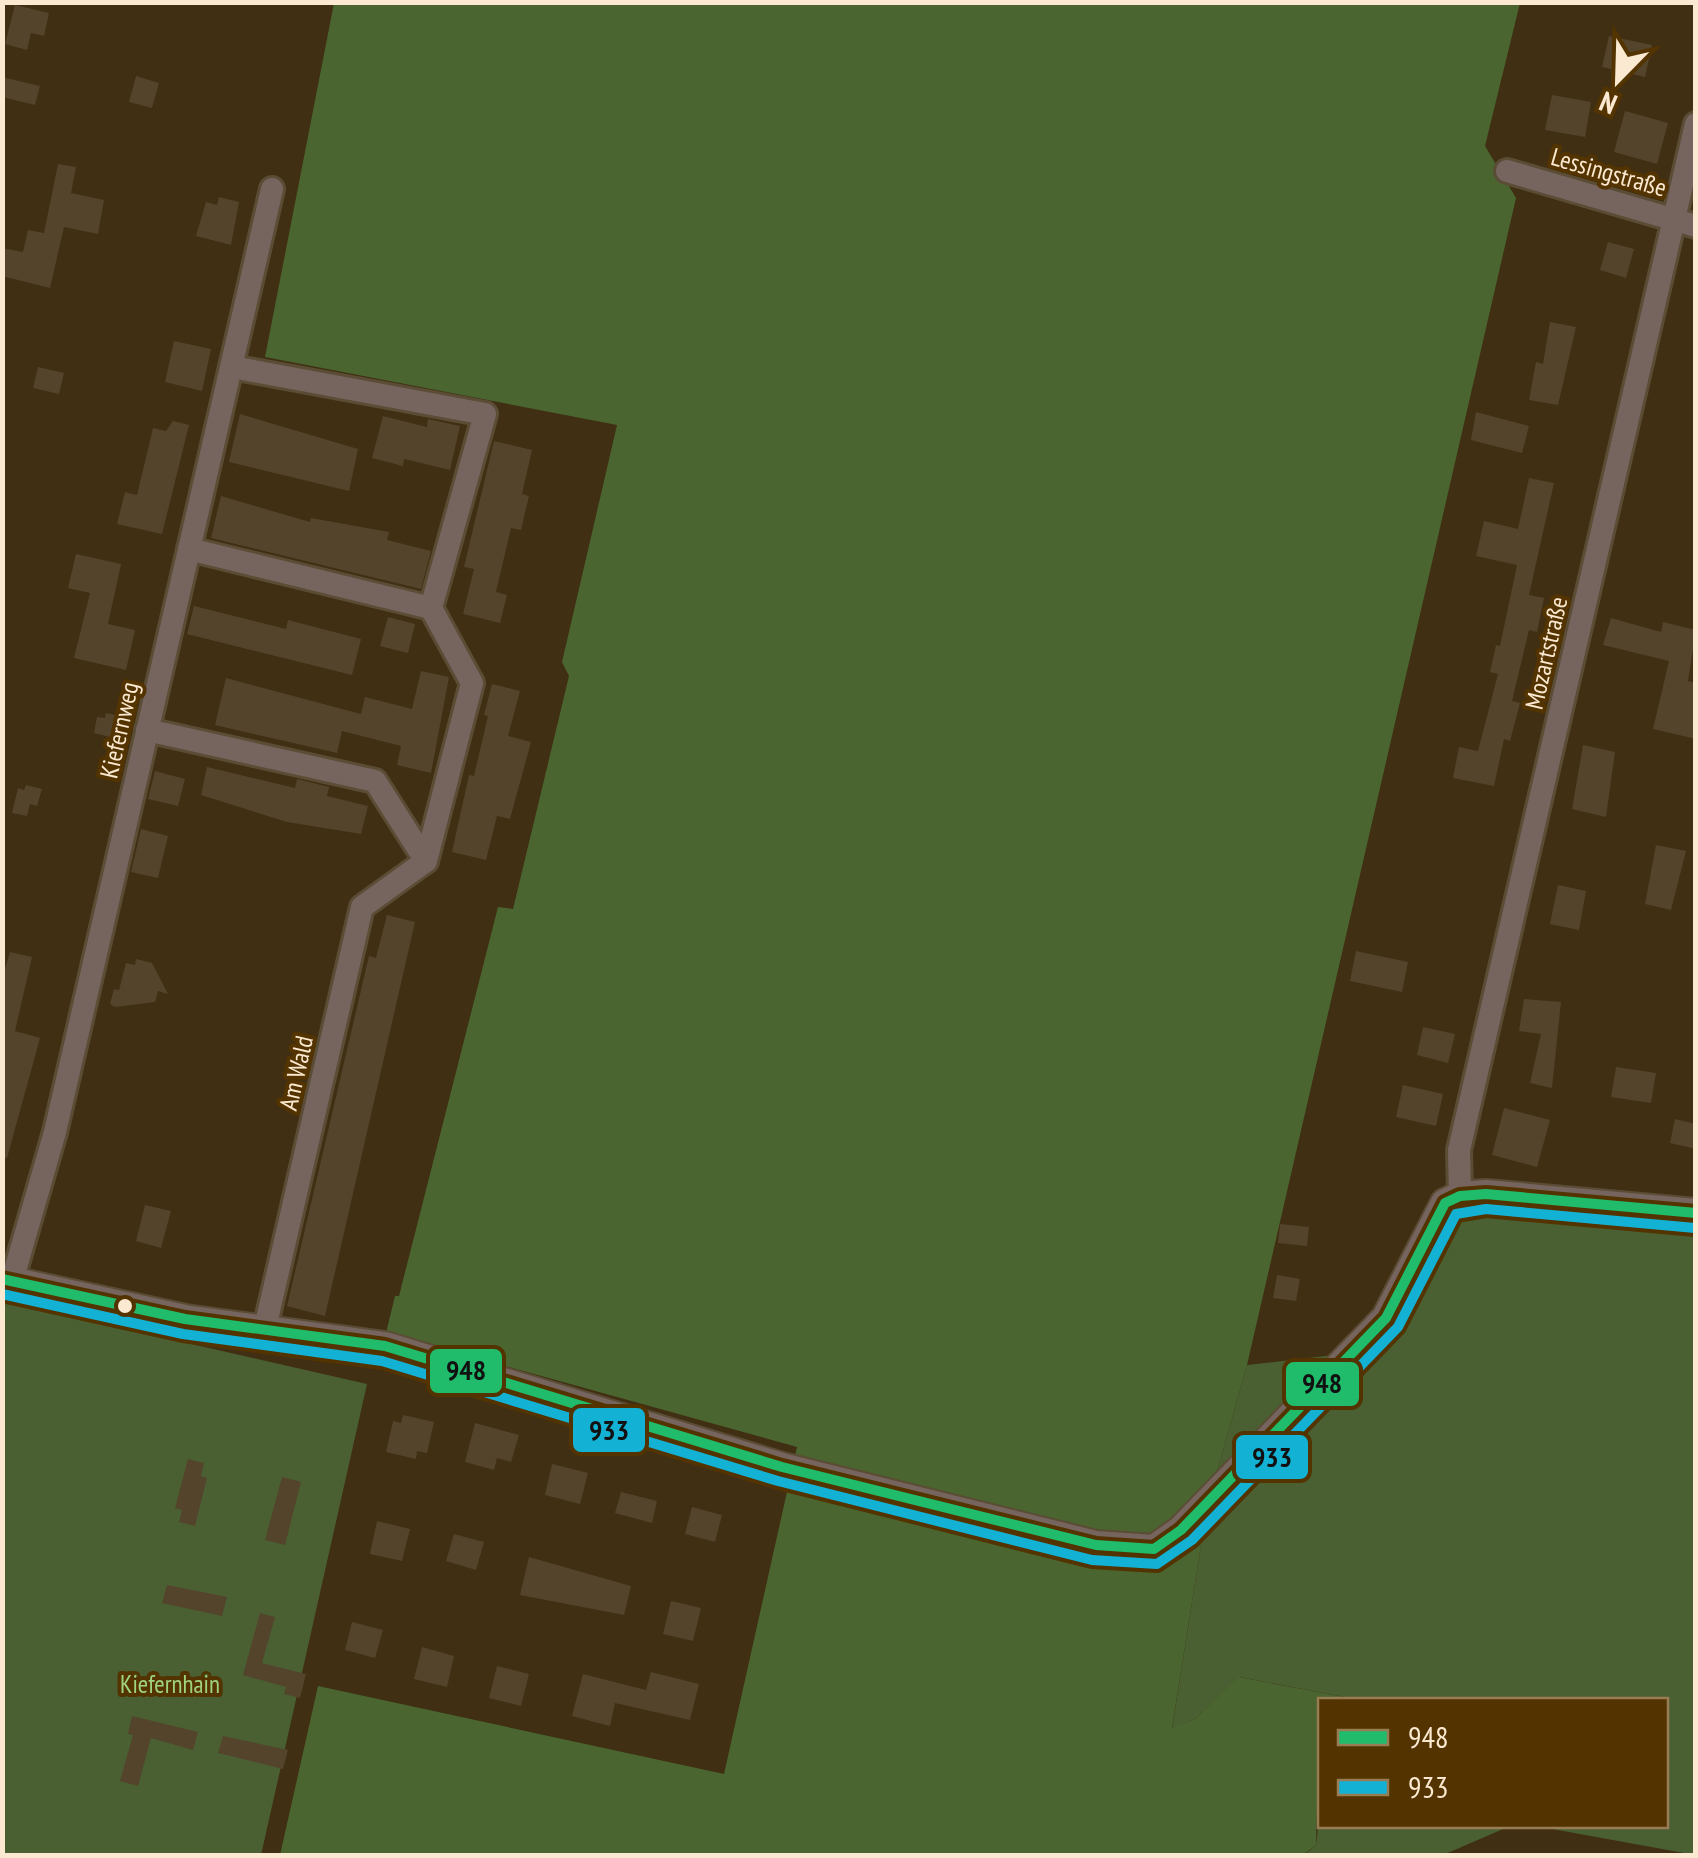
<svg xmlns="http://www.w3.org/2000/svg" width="1698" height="1858" viewBox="0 0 1698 1858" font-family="'PT Sans Narrow',sans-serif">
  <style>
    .green { fill: #4a6033 }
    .forest { fill: #4a652f }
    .building { fill: #53442b }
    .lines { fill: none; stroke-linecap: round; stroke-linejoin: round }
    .minor-casing { stroke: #5b4c35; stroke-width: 28 }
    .tertiary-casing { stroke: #5b4c35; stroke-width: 32 }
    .minor { stroke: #76645e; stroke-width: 22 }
    .tertiary { stroke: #76645e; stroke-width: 28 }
    .bus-1-casing { stroke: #533400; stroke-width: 18 }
    .bus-2-casing { stroke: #533400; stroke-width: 18 }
    .bus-1 { stroke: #20bc6c; stroke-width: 10 }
    .bus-2 { stroke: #13b2d5; stroke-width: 10 }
    .bus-dot { fill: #fce9d1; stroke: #533400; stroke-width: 4 }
    .labels { text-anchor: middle; stroke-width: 8; stroke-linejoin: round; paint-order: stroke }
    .street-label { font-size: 25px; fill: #fce9d1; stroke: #533400 }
    .park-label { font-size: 25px; fill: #a0d37e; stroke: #533400 }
    .line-badge { stroke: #533400; stroke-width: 4 }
    .pale-badge-label { font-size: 28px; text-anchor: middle; font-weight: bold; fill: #111 }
  </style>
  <rect width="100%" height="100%" fill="#402f13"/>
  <g class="green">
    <path d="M1452 1207 1695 1230V1855L1536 1826H1666V1700H1360L1240 1677 1195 1719 1172 1729 1207 1507 1247 1365 1326 1356 1384 1341 1412 1300Z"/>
    <path d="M3 1301 367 1384 261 1855 3 1856Z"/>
    <path d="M1320 1812V1826H1510L1443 1855 1303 1856 1316 1845Z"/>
  </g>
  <path class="forest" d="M334 3H1520L1485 146 1516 198 1247 1365 1207 1507 1172 1728 1195 1719 1239 1677 1360 1700H1320L1316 1845 1303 1855H280L318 1686 724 1774 797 1447 386 1333 395 1296H399L498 907 513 909 569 676 562 662 617 425 265 357Z"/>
  <g class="building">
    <path d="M15 5 49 13 44 36 31 33 27 50 5 44Z"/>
    <path d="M1609 36 1652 45 1645 77 1602 67Z"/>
    <path d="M136 76 159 83 152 108 129 102Z"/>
    <path d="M2 77 40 86 35 105 2 97Z"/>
    <path d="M1552 95 1591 102 1585 137 1545 130Z"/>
    <path d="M1625 111 1668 123 1657 164 1614 152Z"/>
    <path d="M58 164 76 167 71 193 104 200 98 234 64 227 50 288 2 276V248L23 252 28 230 44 233Z"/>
    <path d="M219 197 239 202 231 245 196 236 206 202 217 205Z"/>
    <path d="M1608 242 1634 249 1626 278 1600 270Z"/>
    <path d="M1550 322 1576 327 1558 405 1529 400 1536 362 1543 364Z"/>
    <path d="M174 341 211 349 202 391 165 382Z"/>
    <path d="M38 367 64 373 59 394 33 388Z"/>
    <path d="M1476 412 1529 426 1522 453 1471 440Z"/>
    <path d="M240 414 358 449 349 491 229 462Z"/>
    <path d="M383 416 427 427 428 419 460 426 450 470 404 459 403 466 372 458Z"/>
    <path d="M173 421 189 425 162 534 117 524 125 492 137 495 153 428 166 431Z"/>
    <path d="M494 441 532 450 522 494 529 496 521 530 511 528 496 592 507 595 500 623 463 614 474 569 464 567Z"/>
    <path d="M1529 478 1554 483 1529 595 1544 598 1537 632 1529 630 1512 701 1520 703 1510 741 1504 739 1494 786 1453 778 1459 747 1478 751 1498 674 1490 672 1496 645 1500 646 1517 565 1476 556 1484 521 1518 529Z"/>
    <path d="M221 496 310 522 311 518 389 532 387 540 431 551 421 589 211 538Z"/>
    <path d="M76 554 121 564 108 624 135 630 126 670 74 658 90 593 68 588Z"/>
    <path d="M194 606 286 629 288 620 361 639 352 675 187 634Z"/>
    <path d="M388 617 415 624 408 653 380 646Z"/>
    <path d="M1611 618 1661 632 1663 622 1696 630 1688 681 1696 683V739L1653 729 1669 661 1603 645Z"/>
    <path d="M421 671 449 677 431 773 397 765 401 746 342 731 337 753 215 725 226 678 361 714 365 697 412 709Z"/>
    <path d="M492 684 520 691 508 736 531 742 510 819 497 816 486 860 452 852 469 775 474 776 488 716 484 715Z"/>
    <path d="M106 713 130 718 125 741 94 733 97 717 105 718Z"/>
    <path d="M1583 745 1615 752 1606 817 1572 809Z"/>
    <path d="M207 767 295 788 297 779 329 787 327 796 368 806 361 834 287 822 201 795Z"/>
    <path d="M155 771 185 779 178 806 148 799Z"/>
    <path d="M26 785 42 789 37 806 30 804 27 816 12 813 18 788 24 790Z"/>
    <path d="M141 829 168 836 158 878 131 872Z"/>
    <path d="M1656 845 1686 851 1671 910 1645 904Z"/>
    <path d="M1558 885 1586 891 1579 930 1550 924Z"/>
    <path d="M387 915 415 922 325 1316 287 1306 369 956 376 958Z"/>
    <path d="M1356 951 1408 962 1402 992 1350 981Z"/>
    <path d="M10 952 32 957 15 1031 40 1038 7 1158 2 1157V979Z"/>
    <path d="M136 959 152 963 168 994 158 991 155 1002 115 1007 110 1004 114 989 119 990 126 963 135 965Z"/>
    <path d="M1524 999 1561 1002 1552 1088 1530 1083 1541 1034 1519 1031Z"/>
    <path d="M1423 1027 1455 1034 1448 1063 1417 1055Z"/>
    <path d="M1616 1067 1656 1073 1651 1103 1611 1097Z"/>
    <path d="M1403 1085 1443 1094 1436 1126 1396 1117Z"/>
    <path d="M1504 1108 1550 1120 1537 1167 1492 1155Z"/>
    <path d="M1675 1119 1696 1124V1149L1670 1143Z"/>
    <path d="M145 1205 171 1211 161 1248 136 1241Z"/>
    <path d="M1280 1224 1309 1227 1307 1246 1278 1243Z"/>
    <path d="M1277 1275 1300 1279 1296 1301 1273 1298Z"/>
    <path d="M403 1415 434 1422 427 1453 417 1451 416 1459 386 1452 393 1421 401 1423Z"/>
    <path d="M475 1423 519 1435 511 1462 497 1458 494 1470 465 1462Z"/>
    <path d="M188 1459 204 1463 201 1476 207 1478 195 1526 179 1522 182 1510 175 1508Z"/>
    <path d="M552 1464 588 1473 580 1504 545 1495Z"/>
    <path d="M282 1477 301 1482 285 1545 265 1540Z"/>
    <path d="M621 1492 657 1501 652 1523 615 1513Z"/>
    <path d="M692 1507 722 1515 715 1542 685 1534Z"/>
    <path d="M377 1521 410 1529 402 1561 370 1554Z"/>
    <path d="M454 1534 484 1542 476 1570 446 1561Z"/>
    <path d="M529 1557 631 1586 624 1615 520 1595Z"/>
    <path d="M167 1585 227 1597 222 1616 162 1603Z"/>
    <path d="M671 1601 701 1608 693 1641 663 1634Z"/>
    <path d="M260 1613 275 1617 262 1663 306 1674 300 1698 284 1694 286 1687 243 1675Z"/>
    <path d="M352 1622 383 1630 375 1658 345 1650Z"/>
    <path d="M422 1647 454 1656 447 1687 414 1679Z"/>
    <path d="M497 1666 529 1674 521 1706 489 1698Z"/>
    <path d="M651 1672 699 1684 690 1720 615 1703 610 1726 572 1716 583 1674 646 1690Z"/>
    <path d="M132 1716 198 1732 193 1750 151 1738 138 1786 120 1781 133 1735 128 1734Z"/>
    <path d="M223 1736 288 1750 283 1769 218 1753Z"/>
  </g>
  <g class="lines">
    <defs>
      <g id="minor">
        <path d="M1507 171 1696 226"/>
        <path d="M232 367 485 414 431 608 472 683 426 861 362 907 265 1328"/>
        <path d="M189 549 431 608"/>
        <path d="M147 730 375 781 426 861"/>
        <path d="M1460 1196 1459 1150 1696 124"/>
        <path d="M12 1281 55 1132 272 189"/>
      </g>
      <path id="tertiary" d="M2 1279 185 1319 385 1346 782 1467 1096 1545 1154 1549 1181 1530 1386 1318 1445 1203 1460 1196 1486 1194 1696 1213"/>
    </defs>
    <use href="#minor" class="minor-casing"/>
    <use href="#tertiary" class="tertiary-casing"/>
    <use href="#minor" class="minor"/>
    <use href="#tertiary" class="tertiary"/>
    <defs>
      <path id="bus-1" d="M2 1279 185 1319 385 1346 782 1467 1096 1545 1154 1549 1181 1530 1386 1318 1445 1203 1460 1196 1486 1194 1696 1213"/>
      <path id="bus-2" d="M2 1294 183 1334 382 1361 778 1481 1092 1560 1157 1564 1192 1540 1398 1327 1456 1214 1486 1209 1695 1228"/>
    </defs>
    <use href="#bus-1" class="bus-1-casing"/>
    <use href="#bus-2" class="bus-2-casing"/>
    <use href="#bus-1" class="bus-1"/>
    <use href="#bus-2" class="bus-2"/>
  </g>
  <circle class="bus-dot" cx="125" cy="1306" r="9"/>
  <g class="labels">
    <g class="street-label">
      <text transform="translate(1609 172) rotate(16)" y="9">Lessingstraße</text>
      <text transform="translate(1546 653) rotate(-77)" y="9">Mozartstraße</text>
      <text transform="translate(119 730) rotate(-77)" y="9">Kiefernweg</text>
      <text transform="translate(296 1073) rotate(-77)" y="9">Am Wald</text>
    </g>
    <g class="park-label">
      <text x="170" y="1693">Kiefernhain</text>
    </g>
  </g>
  <g class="line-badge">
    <rect x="428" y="1347" width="76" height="48" rx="10" fill="#20bc6c"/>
    <rect x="1284" y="1360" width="77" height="48" rx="10" fill="#20bc6c"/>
    <rect x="571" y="1406" width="76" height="48" rx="10" fill="#13b2d5"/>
    <rect x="1234" y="1433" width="76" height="48" rx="10" fill="#13b2d5"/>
  </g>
  <g class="pale-badge-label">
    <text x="466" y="1380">948</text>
    <text x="1322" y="1393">948</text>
    <text x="609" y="1440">933</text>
    <text x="1272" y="1467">933</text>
  </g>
  <rect width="1698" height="1858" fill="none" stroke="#fce9d1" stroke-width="10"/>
  <rect x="1318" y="1698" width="350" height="130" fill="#533400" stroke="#977c54" stroke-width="2.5"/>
  <rect x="1338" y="1730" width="50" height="15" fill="#20bc6c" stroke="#977c54" stroke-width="2.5"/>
  <text x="1408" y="1748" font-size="30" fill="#fce9d1">948</text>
  <rect x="1338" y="1780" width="50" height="15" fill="#13b2d5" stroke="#977c54" stroke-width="2.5"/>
  <text x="1408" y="1798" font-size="30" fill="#fce9d1">933</text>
  <g transform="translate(1618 80) rotate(203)" stroke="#533400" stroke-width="8" paint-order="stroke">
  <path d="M0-8L18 38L0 25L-18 38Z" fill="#fce9d1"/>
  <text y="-15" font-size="28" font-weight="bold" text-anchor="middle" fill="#fce9d1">N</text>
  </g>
</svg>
